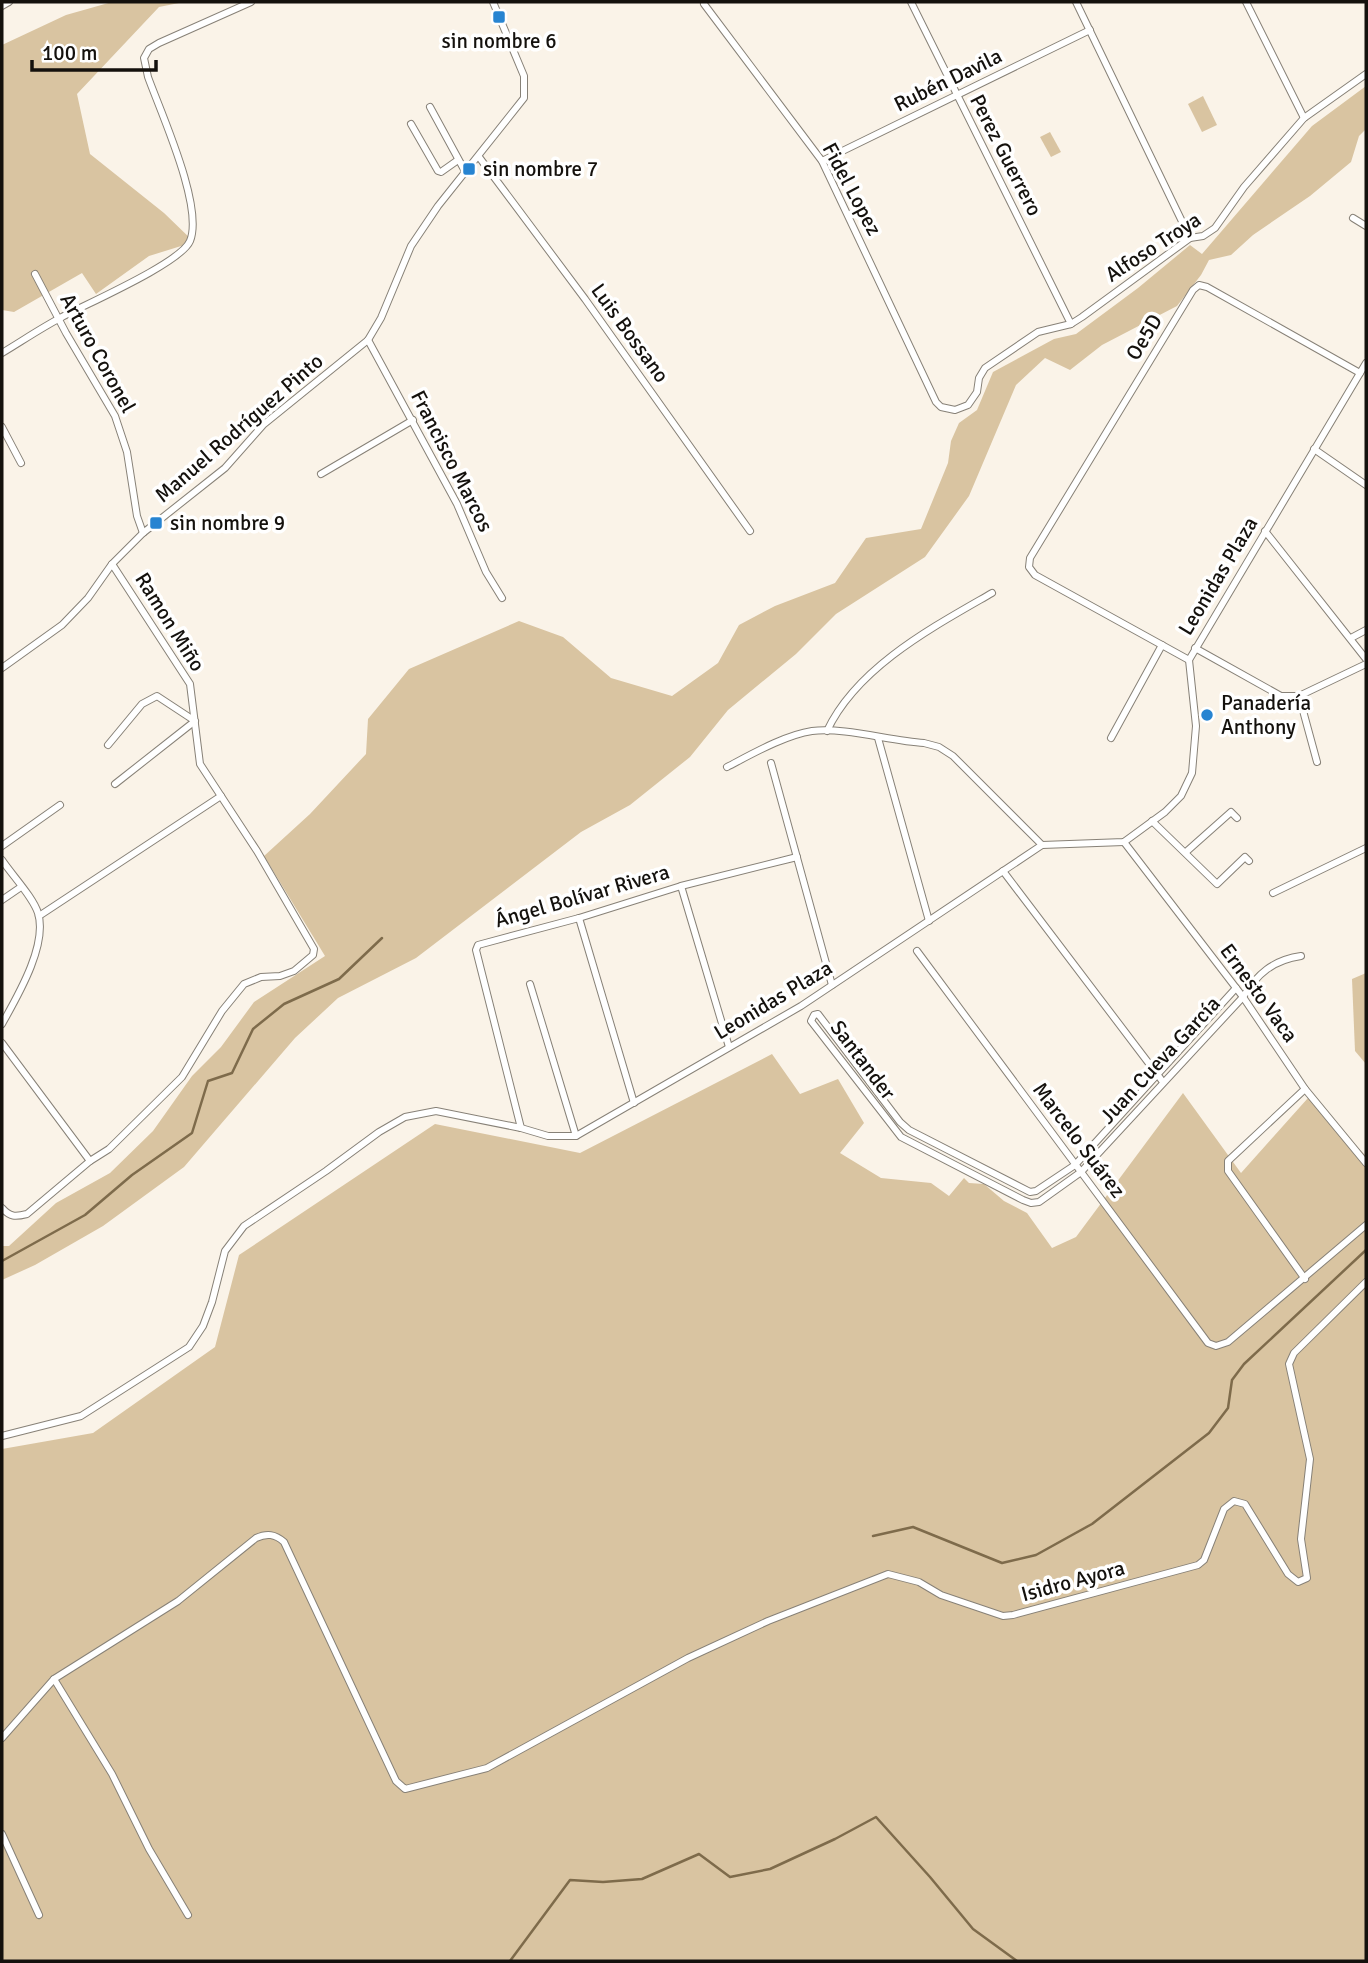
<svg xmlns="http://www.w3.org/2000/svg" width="1368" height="1963" viewBox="0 0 1368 1963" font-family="Signika,sans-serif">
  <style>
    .green { fill: #d9c4a1 }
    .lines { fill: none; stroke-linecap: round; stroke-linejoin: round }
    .stream { stroke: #7e6b4b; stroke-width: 2.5 }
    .minor-casing { stroke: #878177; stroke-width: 8 }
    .minor { stroke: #fff; stroke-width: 6 }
    .poi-dot { fill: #2784d1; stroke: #fff; stroke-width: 2.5 }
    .labels { text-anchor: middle; stroke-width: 7; stroke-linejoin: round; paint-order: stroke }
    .poi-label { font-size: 21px; fill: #14110d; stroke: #fff; text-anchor: start }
    .street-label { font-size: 21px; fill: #14110d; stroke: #fff }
  </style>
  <rect width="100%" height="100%" fill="#faf3e8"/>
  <g class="green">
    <path d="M112 2H184L159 7 77 94 90 154 164 213 194 242 149 256 96 294 82 273 14 312 2 310V45L66 15Z"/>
    <path d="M1366 86V129L1359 136 1351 162 1310 196 1253 235 1231 255 1209 260 1201 275 1177 306 1102 345 1070 370 1045 358 1016 385 969 496 925 557 836 614 796 654 728 710 690 757 630 805 581 832 416 958 338 998 295 1038 184 1167 103 1226 35 1265 2 1280V1246H9L56 1203 110 1173 153 1131 192 1076 221 1047 254 1002 325 956 264 856 310 814 366 754 368 719 409 669 519 621 563 637 611 678 672 696 718 663 739 625 775 606 835 583 866 538 921 529 948 463 951 441 959 423 977 410 993 372 1054 339 1076 334 1138 288 1190 245 1202 254 1312 126Z"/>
    <path d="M1203 96 1217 125 1202 132 1188 104Z"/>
    <path d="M1050 132 1061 152 1051 157 1040 137Z"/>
    <path d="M1366 973V1064L1355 1051 1352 979Z"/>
    <path d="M772 1054 800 1094 838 1079 864 1123 840 1153 881 1178 931 1183 949 1196 964 1178 969 1183 984 1184 1004 1201 1027 1213 1052 1248 1076 1237 1183 1093 1241 1173 1308 1098 1366 1156V1961H2V1449L93 1433 215 1347 239 1255 435 1124 580 1153Z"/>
  </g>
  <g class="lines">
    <g class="stream">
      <path d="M2 1261 85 1215 132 1175 192 1133 208 1081 232 1073 253 1029 284 1004 339 979 382 938"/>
      <path d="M873 1536 913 1527 1002 1563 1036 1555 1092 1524 1209 1433 1228 1408 1232 1380 1244 1364 1366 1250"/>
      <path d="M510 1961 570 1880 603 1882 642 1879 699 1854 730 1877 770 1869 835 1839 876 1817 930 1877 973 1929 1017 1961"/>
    </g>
    <defs>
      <g id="minor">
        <path d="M911 2 1071 324"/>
        <path d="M1076 2 1190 238"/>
        <path d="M1246 2 1304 118"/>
        <path d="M704 4 822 161 936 402 941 407 955 410 968 405 977 392 979 378 985 368 1038 332 1071 324 1082 317 1190 238 1203 236 1215 228 1244 187 1304 118 1366 74"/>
        <path d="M2 6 9 2"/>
        <path d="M430 107 466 173"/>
        <path d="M411 124 438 171 441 172 458 160"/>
        <path d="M479 157 585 299 750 531"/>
        <path d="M822 161 1090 30"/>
        <path d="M1353 218 1366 226"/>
        <path d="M35 274 66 333 115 416 127 452 137 516 143 533"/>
        <path d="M368 340 457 504 486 572 502 598"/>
        <path d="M2 353C22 341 41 328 62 317 86 304 181 263 190 241 204 207 161 113 148 77L144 58 149 49 159 43 251 2"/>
        <path d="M2 427 21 463"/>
        <path d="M1314 449 1366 485"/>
        <path d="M321 474 413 420"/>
        <path d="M1265 531 1366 659"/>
        <path d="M1351 638 1366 630"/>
        <path d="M1195 648 1281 696H1299L1366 664"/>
        <path d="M1189 660 1035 575 1029 567 1030 558 1193 290 1199 285 1207 287 1360 373"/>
        <path d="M2 668 62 625 88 598 112 564 143 533 225 468 263 425 368 340 381 318 411 246 438 206 524 98V76L493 2"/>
        <path d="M1299 696 1317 762"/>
        <path d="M827 731C857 667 933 627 992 593"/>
        <path d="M878 738 929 921"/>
        <path d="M1111 738 1162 645"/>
        <path d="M108 745 142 704 157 696 195 721 115 784"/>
        <path d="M771 763 832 985"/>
        <path d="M727 767C752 754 785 735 812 731 845 727 890 741 924 743L939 747 953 756 1042 845"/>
        <path d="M1152 821 1217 884 1245 857 1249 861"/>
        <path d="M1124 842 1243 997 1305 1089 1366 1163"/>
        <path d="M2 846 60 805"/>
        <path d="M1186 852 1231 812 1237 818"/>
        <path d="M2 860C12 875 33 897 38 913 48 945 17 997 2 1024"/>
        <path d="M1003 871 1163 1082"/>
        <path d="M681 886 729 1047"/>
        <path d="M1273 893 1366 848"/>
        <path d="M2 900 21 887"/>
        <path d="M39 916 221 796"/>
        <path d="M579 918 634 1103"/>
        <path d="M917 951 1208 1343 1216 1346 1228 1342 1366 1225"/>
        <path d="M530 984 576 1136"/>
        <path d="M1236 988 1075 1165 1036 1191 1030 1192 909 1130 900 1122 818 1014 814 1015 811 1021 901 1137 1023 1200 1031 1203 1039 1202 1081 1172 1243 997C1257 974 1273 960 1301 956"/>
        <path d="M2 1043 90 1161 109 1149 182 1077 222 1011 244 984 261 977 280 976 294 971 313 955 314 949 257 851 200 764 190 684 112 564"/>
        <path d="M521 1128 476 950 478 945 579 918 681 886 797 857"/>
        <path d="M2 1208C10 1217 15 1217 27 1214L90 1161"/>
        <path d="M1305 1279 1228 1171V1161L1305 1089"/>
        <path d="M2 1436 81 1416 189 1347 203 1326 212 1302 225 1251 244 1226 326 1171 379 1132 405 1117 436 1111 521 1128 548 1136H576L801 1006 1042 845 1124 842 1165 812 1181 796 1192 773 1196 726 1189 660 1366 363"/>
        <path d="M54 1679 112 1774 149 1849 188 1915"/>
        <path d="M2 1738 54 1679 178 1601 256 1538C267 1533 275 1534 284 1542L396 1781 405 1789 487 1768 688 1658 768 1621 888 1574 919 1582 941 1595 1003 1616 1013 1615 1198 1565 1204 1560 1224 1509 1234 1501 1245 1504 1288 1574 1298 1582 1307 1578 1301 1539 1310 1459 1289 1364 1294 1353 1366 1282"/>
        <path d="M2 1834 39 1915"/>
      </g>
    </defs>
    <use href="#minor" class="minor-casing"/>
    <use href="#minor" class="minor"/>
  </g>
  <g class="poi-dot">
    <rect x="492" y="10" width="14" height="14" rx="3.5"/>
    <rect x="462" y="162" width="14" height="14" rx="3.5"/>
    <rect x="149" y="516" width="14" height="14" rx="3.5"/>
    <circle cx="1207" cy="715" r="7"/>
  </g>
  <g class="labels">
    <g class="poi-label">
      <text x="499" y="48" text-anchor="middle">sin nombre 6</text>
      <text x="483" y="176">sin nombre 7</text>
      <text x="170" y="530">sin nombre 9</text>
      <text x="1221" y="710">Panadería<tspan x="1221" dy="24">Anthony</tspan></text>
    </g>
    <g class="street-label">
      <text transform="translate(948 80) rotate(-26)" y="7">Rubén Davila</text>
      <text transform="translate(1006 155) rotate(63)" y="7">Perez Guerrero</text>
      <text transform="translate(852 189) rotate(62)" y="7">Fidel Lopez</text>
      <text transform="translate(1153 247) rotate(-33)" y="7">Alfoso Troya</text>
      <text transform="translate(630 333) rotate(54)" y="7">Luis Bossano</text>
      <text transform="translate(1144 337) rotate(-59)" y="7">Oe5D</text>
      <text transform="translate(98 353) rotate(61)" y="7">Arturo Coronel</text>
      <text transform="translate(239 428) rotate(-41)" y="7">Manuel Rodríguez Pinto</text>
      <text transform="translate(452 461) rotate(63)" y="7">Francisco Marcos</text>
      <text transform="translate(1218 576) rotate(-59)" y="7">Leonidas Plaza</text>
      <text transform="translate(170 622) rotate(58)" y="7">Ramon Miño</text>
      <text transform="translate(582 896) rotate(-16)" y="7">Ángel Bolívar Rivera</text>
      <text transform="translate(1259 993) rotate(54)" y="7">Ernesto Vaca</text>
      <text transform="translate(773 1000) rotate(-31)" y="7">Leonidas Plaza</text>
      <text transform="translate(863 1060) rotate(53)" y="7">Santander</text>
      <text transform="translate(1160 1060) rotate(-47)" y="7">Juan Cueva García</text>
      <text transform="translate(1079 1140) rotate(53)" y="7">Marcelo Suárez</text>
      <text transform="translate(1073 1581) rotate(-15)" y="7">Isidro Ayora</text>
    </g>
  </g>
  <rect width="1368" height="1963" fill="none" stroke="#14110d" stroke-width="7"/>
  <path d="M32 60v10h124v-10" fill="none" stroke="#14110d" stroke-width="3.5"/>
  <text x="42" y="60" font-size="21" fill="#14110d" stroke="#ffffff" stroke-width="5" paint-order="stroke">100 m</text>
</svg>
